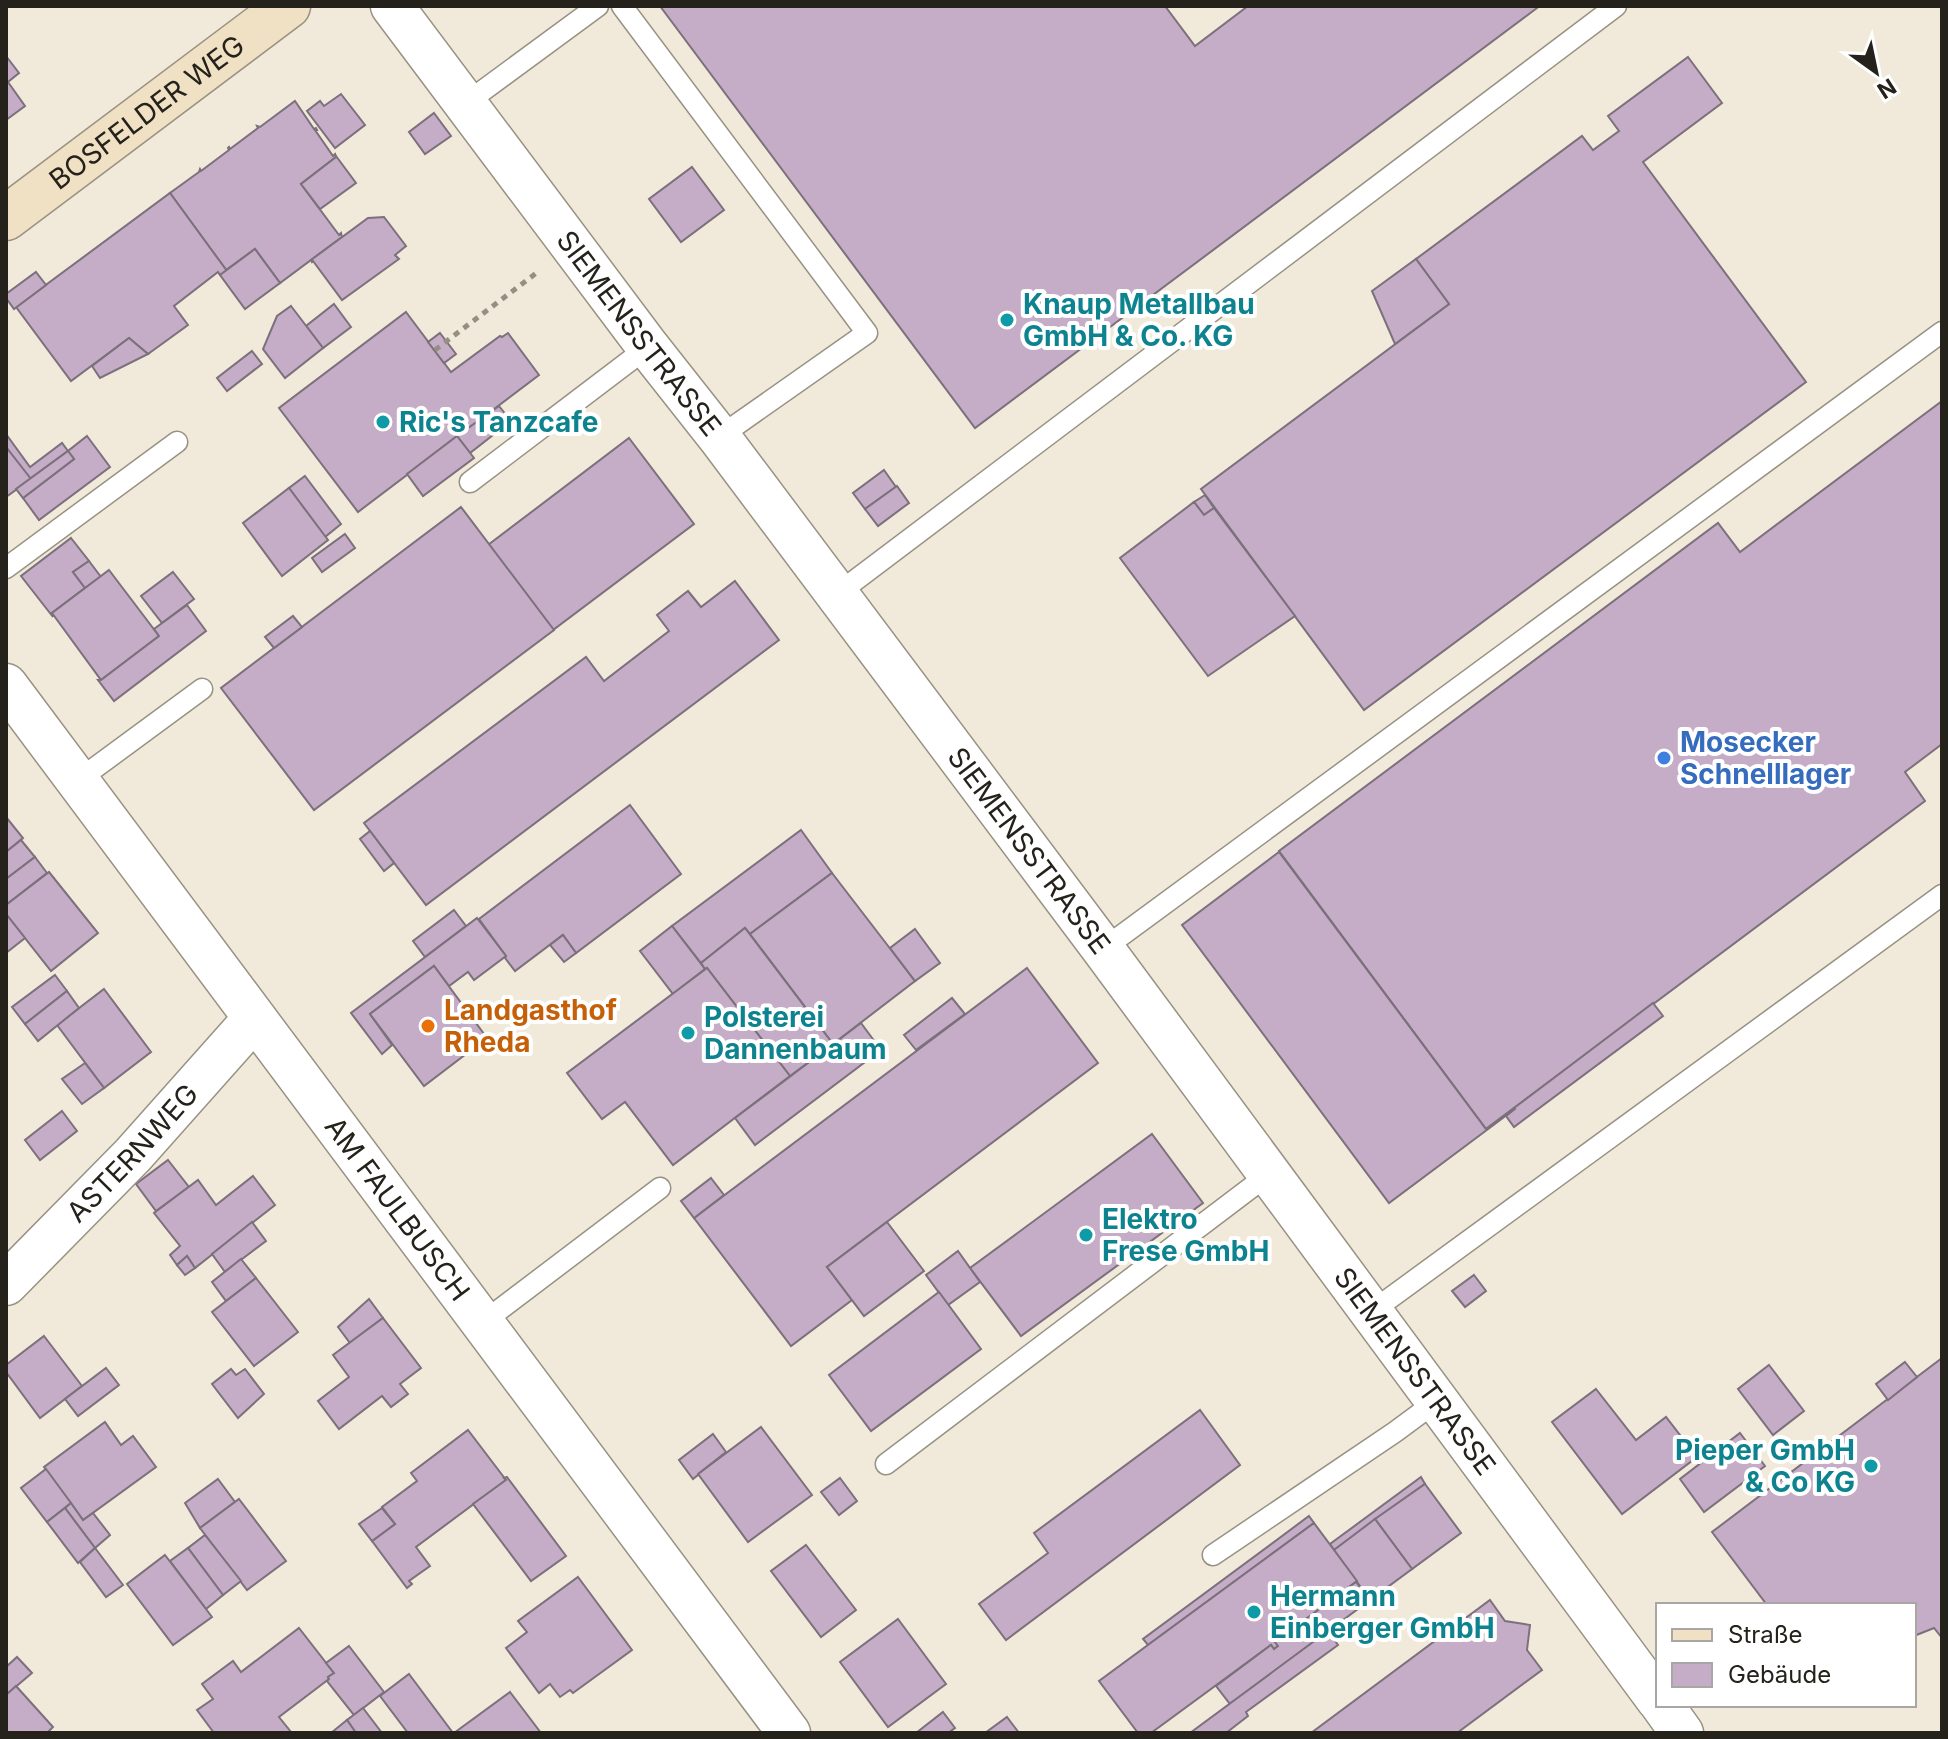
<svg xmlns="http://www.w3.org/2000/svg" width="1948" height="1739" viewBox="0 0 1948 1739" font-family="Inter,sans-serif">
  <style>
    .building { fill: #c5acc7; stroke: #7b707c; stroke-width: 2 }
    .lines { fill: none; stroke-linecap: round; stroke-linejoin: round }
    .lane-casing { stroke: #989283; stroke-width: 23 }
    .street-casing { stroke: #989283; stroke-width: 45 }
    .secondary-casing { stroke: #989283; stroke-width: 47 }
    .path { stroke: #948f84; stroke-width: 5; stroke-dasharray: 6 6; stroke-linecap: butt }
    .lane { stroke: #fff; stroke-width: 20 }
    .street { stroke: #fff; stroke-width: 42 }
    .secondary { stroke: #f0e0c4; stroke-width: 44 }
    .culture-dot { fill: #0f9aa8; stroke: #fff; stroke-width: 3 }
    .shop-dot { fill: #3f7fe0; stroke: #fff; stroke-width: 3 }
    .food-dot { fill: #e8710a; stroke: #fff; stroke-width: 3 }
    .labels { text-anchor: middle; stroke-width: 8; stroke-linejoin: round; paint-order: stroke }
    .street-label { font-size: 28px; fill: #25221c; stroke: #fff }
    .culture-label { font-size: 28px; font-weight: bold; fill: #0d838f; stroke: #fff; text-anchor: start }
    .shop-label { font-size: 28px; font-weight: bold; fill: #366cbe; stroke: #fff; text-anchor: start }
    .food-label { font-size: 28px; font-weight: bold; fill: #c56008; stroke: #fff; text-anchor: start }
  </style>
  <rect width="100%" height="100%" fill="#f1eada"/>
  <g class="building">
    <path d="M660 6H1165L1195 46 1248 6H1536L1537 8 975 428Z"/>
    <path d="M6 56 19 73 8 82 25 106 6 120Z"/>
    <path d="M1688 57 1722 103 1643 162 1806 382 1364 710 1201 489 1449 304 1416 259 1582 136 1593 150 1619 131 1608 116Z"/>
    <path d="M341 94 365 125 335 148 307 111 320 101 324 106Z"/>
    <path d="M295 101 314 129 316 128 317 130H315L333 156 335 154 336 157 301 184 339 235 341 233 342 237 280 283 255 249 226 270 170 193 199 172 200 169 201 171 229 150 228 148 229 147 230 149 258 128 257 126 260 127Z"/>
    <path d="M434 113 451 136 425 154 409 132Z"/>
    <path d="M336 156 356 183 320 209 301 184 336 157Z"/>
    <path d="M692 167 724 210 681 242 649 199Z"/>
    <path d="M170 193 227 271 220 275 218 272 174 306 188 325 148 354 129 338 71 381 16 307Z"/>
    <path d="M384 217 406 246 395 255 399 259 342 300 313 261 312 262 311 260 368 218Z"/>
    <path d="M255 249 280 283 245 309 220 275Z"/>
    <path d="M1416 259 1449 304 1395 344 1372 291Z"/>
    <path d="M36 272 46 285 14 309 6 298V294Z"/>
    <path d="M334 304 351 327 323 348 306 326Z"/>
    <path d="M291 306 323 348 285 378 263 349 277 316Z"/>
    <path d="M406 312 451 372 500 336 502 337 508 333 539 375 358 512 279 408Z"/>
    <path d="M440 333 456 354 444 363 428 342Z"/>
    <path d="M129 338 148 354 100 378 92 366Z"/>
    <path d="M252 351 262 364 227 391 217 378Z"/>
    <path d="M1942 401V744L1905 772 1925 801 1486 1129 1279 851 1718 523 1740 552Z"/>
    <path d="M499 406 511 421 470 453 457 436Z"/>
    <path d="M6 434 30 467 62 443 68 451 30 479 6 447Z"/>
    <path d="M87 436 110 467 39 520 23 498 74 459 68 451Z"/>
    <path d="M457 436 474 458 423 496 407 474Z"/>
    <path d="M629 438 694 524 553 630 488 545Z"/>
    <path d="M6 447 31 479 6 497Z"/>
    <path d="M68 451 74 459 23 498 16 489Z"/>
    <path d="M884 470 896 487 865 509 853 493Z"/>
    <path d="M305 476 341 524 325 537 289 488Z"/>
    <path d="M897 486 909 503 878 526 865 509Z"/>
    <path d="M289 488 328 540 282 576 243 523Z"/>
    <path d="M1205 495 1214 508 1204 515 1194 502Z"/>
    <path d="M1194 502 1204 515 1214 508 1295 616 1208 676 1120 558Z"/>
    <path d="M461 507 554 630 314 810 221 688Z"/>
    <path d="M345 534 355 548 322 572 312 558Z"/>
    <path d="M71 538 89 561 73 572 85 588 52 613 53 617 21 576Z"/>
    <path d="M89 561 101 577 85 588 73 572Z"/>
    <path d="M109 570 159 636 101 680 52 613Z"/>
    <path d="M173 572 194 599 162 623 141 596Z"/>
    <path d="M735 581 779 640 426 905 364 823 586 657 604 681 669 631 657 615 688 591 701 607Z"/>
    <path d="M187 605 206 631 114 701 98 680H101L159 636 154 629Z"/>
    <path d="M293 616 302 627 274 648 265 637Z"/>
    <path d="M630 805 681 874 576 953 563 935 515 971 505 958 506 956 479 919Z"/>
    <path d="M6 817 23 838 6 852Z"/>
    <path d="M801 830 832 873 750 934 745 928 701 963 672 926Z"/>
    <path d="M370 831 394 863 384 871 360 839Z"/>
    <path d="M21 840 35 857 6 879V852Z"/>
    <path d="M1279 852 1486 1129 1514 1108 1515 1109 1389 1203 1182 925Z"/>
    <path d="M35 857 47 873 6 905V879Z"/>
    <path d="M49 872 98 933 51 971 6 914V905Z"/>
    <path d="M832 873 915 981 833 1044 750 934Z"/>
    <path d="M454 910 466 926 425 957 413 941Z"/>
    <path d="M6 914 25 938 6 953Z"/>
    <path d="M477 918 506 956 474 980 468 972 449 986 434 966 370 1014 392 1045 382 1054 351 1013Z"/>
    <path d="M672 926 705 969 673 994 640 951Z"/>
    <path d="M745 928 833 1044 790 1076 707 968 705 969 701 963Z"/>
    <path d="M915 929 940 963 915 981 890 948Z"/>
    <path d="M563 935 576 953 564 962 550 945Z"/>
    <path d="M434 966 487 1038 424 1086 370 1014Z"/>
    <path d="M707 968 790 1076 673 1165 625 1102 602 1119 567 1073Z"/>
    <path d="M1027 968 1098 1063 827 1267 852 1300 791 1346 694 1218Z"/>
    <path d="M55 975 67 991 25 1024 12 1007Z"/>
    <path d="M104 989 151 1052 104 1088 57 1025Z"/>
    <path d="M67 991 79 1008 38 1041 25 1024Z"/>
    <path d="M952 998 965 1014 916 1050 904 1035Z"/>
    <path d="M1653 1003 1663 1016 1514 1127 1506 1116 1515 1109 1514 1108Z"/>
    <path d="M861 1023 881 1050 755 1145 735 1118Z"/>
    <path d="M85 1063 104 1088 82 1104 62 1079Z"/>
    <path d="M62 1111 77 1131 40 1160 25 1140Z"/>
    <path d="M1152 1134 1203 1203 1021 1336 970 1268Z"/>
    <path d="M168 1160 189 1187 156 1211 136 1184Z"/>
    <path d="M253 1176 275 1205 195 1268 187 1256 177 1265 170 1255 180 1246 154 1213 198 1180 216 1205Z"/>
    <path d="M711 1178 724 1195 694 1218 681 1201Z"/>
    <path d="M252 1222 266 1241 225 1272 212 1254Z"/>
    <path d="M887 1222 924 1271 864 1316 827 1267Z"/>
    <path d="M958 1251 980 1282 948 1305 926 1275Z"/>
    <path d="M187 1256 195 1268 185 1275 177 1265Z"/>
    <path d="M241 1259 256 1278 226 1301 212 1282Z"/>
    <path d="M1474 1275 1486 1291 1465 1307 1452 1291Z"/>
    <path d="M256 1278 298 1332 254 1366 212 1312Z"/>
    <path d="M939 1292 981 1349 871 1431 829 1375Z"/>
    <path d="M369 1299 383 1318 350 1343 338 1327Z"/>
    <path d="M383 1318 421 1368 400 1384 408 1394 391 1407 382 1396 339 1429 318 1401 349 1377 333 1355Z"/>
    <path d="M44 1336 82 1386 40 1418 6 1372V1365Z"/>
    <path d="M1942 1358V1638L1934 1628 1914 1636V1605H1767L1712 1532Z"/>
    <path d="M1905 1362 1917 1377 1888 1400 1876 1384Z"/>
    <path d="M1769 1365 1804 1411 1773 1435 1738 1389Z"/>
    <path d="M106 1368 119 1385 78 1416 65 1399Z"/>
    <path d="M231 1369 236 1375 245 1369 264 1394 238 1418 212 1384Z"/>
    <path d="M1596 1389 1636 1440 1666 1417 1697 1457 1622 1514 1552 1422Z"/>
    <path d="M1200 1410 1240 1465 1006 1640 979 1604 1048 1553 1034 1533Z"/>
    <path d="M105 1422 121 1445 133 1436 156 1467 83 1520 44 1467Z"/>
    <path d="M761 1427 812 1495 748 1542 698 1474Z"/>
    <path d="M468 1430 506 1480 416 1547 430 1566 409 1581 412 1584 407 1588 372 1541 395 1524 382 1507 417 1481 411 1473Z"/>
    <path d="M1740 1433 1765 1466 1704 1512 1680 1479Z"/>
    <path d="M713 1434 726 1452 698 1474V1475L693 1479 679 1460Z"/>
    <path d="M46 1469 71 1503 47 1522 21 1488Z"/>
    <path d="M507 1477 566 1556 531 1581 473 1504 506 1480 504 1478Z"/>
    <path d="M1421 1477 1425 1484 1334 1550 1330 1544Z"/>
    <path d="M840 1478 857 1501 839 1515 821 1492Z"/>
    <path d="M218 1479 235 1502 200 1528 185 1503Z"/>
    <path d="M1425 1484 1461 1533 1412 1569 1375 1519Z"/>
    <path d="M239 1499 286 1561 247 1590 200 1528Z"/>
    <path d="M71 1503 83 1520 93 1513 110 1535 95 1548 65 1508Z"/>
    <path d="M65 1508 95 1548 78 1563 47 1522Z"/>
    <path d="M382 1508 395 1524 372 1541 359 1524Z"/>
    <path d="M1309 1516 1314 1523 1148 1645 1143 1639Z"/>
    <path d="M1375 1519 1412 1569 1370 1600 1334 1550Z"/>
    <path d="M1314 1523 1357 1581 1275 1642 1278 1646 1274 1649 1271 1645 1151 1733H1138L1099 1681Z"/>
    <path d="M205 1535 241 1581 223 1595 188 1548Z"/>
    <path d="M806 1545 856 1610 821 1637 771 1571Z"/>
    <path d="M95 1548 123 1585 106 1597 80 1562Z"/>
    <path d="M188 1548 223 1595 206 1609 170 1561Z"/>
    <path d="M165 1555 212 1617 173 1645 127 1584Z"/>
    <path d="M578 1577 632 1650 573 1693 570 1690 560 1697 550 1684 539 1693 506 1648 527 1632 518 1621Z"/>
    <path d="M1356 1582 1370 1600 1230 1704 1216 1686 1271 1645 1274 1649 1278 1646 1275 1642Z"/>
    <path d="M1490 1600 1505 1621 1530 1625 1527 1650 1542 1670 1457 1733H1311Z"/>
    <path d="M898 1619 946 1684 888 1727 840 1662Z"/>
    <path d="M299 1628 334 1673 328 1677 329 1679 279 1717 291 1732 214 1733 197 1710 213 1699 202 1684 233 1661 241 1672Z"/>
    <path d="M1328 1631 1338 1645 1246 1712 1248 1716 1226 1733H1190Z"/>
    <path d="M349 1646 384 1692 354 1715 327 1681 329 1679 328 1677 334 1673 326 1663Z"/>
    <path d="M17 1657 32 1673 6 1695V1667Z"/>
    <path d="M409 1674 453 1733H408L380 1696Z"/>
    <path d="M16 1686 53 1727 47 1733H6V1695Z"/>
    <path d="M510 1692 541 1733H454Z"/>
    <path d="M363 1708 382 1733H356L347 1720Z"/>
    <path d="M943 1712 955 1728 948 1733H916Z"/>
    <path d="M1007 1717 1019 1733H985Z"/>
    <path d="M347 1720 356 1733H331Z"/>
  </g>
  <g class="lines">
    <defs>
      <g id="lane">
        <path d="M622 6 867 333 719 437"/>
        <path d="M466 103 598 6"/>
        <path d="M470 482 648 347"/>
        <path d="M6 568 177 442"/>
        <path d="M837 594 1616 6"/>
        <path d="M77 781 202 689"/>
        <path d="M1103 949 1942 332"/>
        <path d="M1371 1312 1942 895"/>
        <path d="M482 1323 660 1188"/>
        <path d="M886 1464 1269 1174"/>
        <path d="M1213 1555 1395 1432 1437 1401"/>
      </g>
      <g id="street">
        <path id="s1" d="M392 6 648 347 719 437 1103 949 1658 1700"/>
        <path id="s2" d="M6 685 789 1733"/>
        <path id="s3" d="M6 1284 133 1155 254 1019"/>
        <path d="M1662 1705 1682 1733"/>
      </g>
      <g id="secondary">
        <path id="s4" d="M6 218 288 6"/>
      </g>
    </defs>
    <use href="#lane" class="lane-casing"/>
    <use href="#street" class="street-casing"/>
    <use href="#secondary" class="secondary-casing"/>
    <path class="path" d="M435 350 539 271"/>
    <use href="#lane" class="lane"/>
    <use href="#street" class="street"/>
    <use href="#secondary" class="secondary"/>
  </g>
  <g class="culture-dot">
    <circle cx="1007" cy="320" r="8"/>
    <circle cx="383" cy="422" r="8"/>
    <circle cx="688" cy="1033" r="8"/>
    <circle cx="1086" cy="1235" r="8"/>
    <circle cx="1871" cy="1466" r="8"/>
    <circle cx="1254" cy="1612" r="8"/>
  </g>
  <circle class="shop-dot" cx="1664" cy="758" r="8"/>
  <circle class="food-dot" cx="428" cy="1026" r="8"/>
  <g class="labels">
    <g class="street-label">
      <text dy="10" stroke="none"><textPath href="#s4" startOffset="176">BOSFELDER WEG</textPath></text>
      <text dy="10" stroke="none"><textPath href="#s1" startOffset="410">SIEMENSSTRASSE</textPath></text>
      <text dy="10" stroke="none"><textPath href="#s1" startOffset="1058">SIEMENSSTRASSE</textPath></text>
      <text dy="10" stroke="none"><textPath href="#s3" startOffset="182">ASTERNWEG</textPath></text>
      <text dy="10" stroke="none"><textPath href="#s2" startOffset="654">AM FAULBUSCH</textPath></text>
      <text dy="10" stroke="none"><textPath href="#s1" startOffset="1706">SIEMENSSTRASSE</textPath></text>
    </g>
    <g class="culture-label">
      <text x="1023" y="314">Knaup Metallbau<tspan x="1023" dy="32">GmbH &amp; Co. KG</tspan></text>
      <text x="399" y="432">Ric's Tanzcafe</text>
      <text x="704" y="1027">Polsterei<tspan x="704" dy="32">Dannenbaum</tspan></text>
      <text x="1102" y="1229">Elektro<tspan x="1102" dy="32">Frese GmbH</tspan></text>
      <text x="1855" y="1460" text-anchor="end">Pieper GmbH<tspan x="1855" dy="32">&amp; Co KG</tspan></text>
      <text x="1270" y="1606">Hermann<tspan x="1270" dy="32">Einberger GmbH</tspan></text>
    </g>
    <g class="shop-label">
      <text x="1680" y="752">Mosecker<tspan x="1680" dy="32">Schnelllager</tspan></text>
    </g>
    <g class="food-label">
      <text x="444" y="1020">Landgasthof<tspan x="444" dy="32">Rheda</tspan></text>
    </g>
  </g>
  <rect width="1948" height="1739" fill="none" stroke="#25221c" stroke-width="16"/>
  <rect x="1656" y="1603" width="260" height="104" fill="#ffffff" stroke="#a8a7a4" stroke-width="2"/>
  <rect x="1672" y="1629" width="40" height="12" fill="#f0e0c4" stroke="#a8a7a4" stroke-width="2"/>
  <text x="1728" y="1643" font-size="24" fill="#25221c">Straße</text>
  <rect x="1672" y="1663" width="40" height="24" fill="#c5acc7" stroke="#a8a7a4" stroke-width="2"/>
  <text x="1728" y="1683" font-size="24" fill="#25221c">Gebäude</text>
  <g transform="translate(1876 72) rotate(147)" stroke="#ffffff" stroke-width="6" paint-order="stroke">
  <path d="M0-6L14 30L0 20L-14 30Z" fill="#25221c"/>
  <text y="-12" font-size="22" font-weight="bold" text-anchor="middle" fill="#25221c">N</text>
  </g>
</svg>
